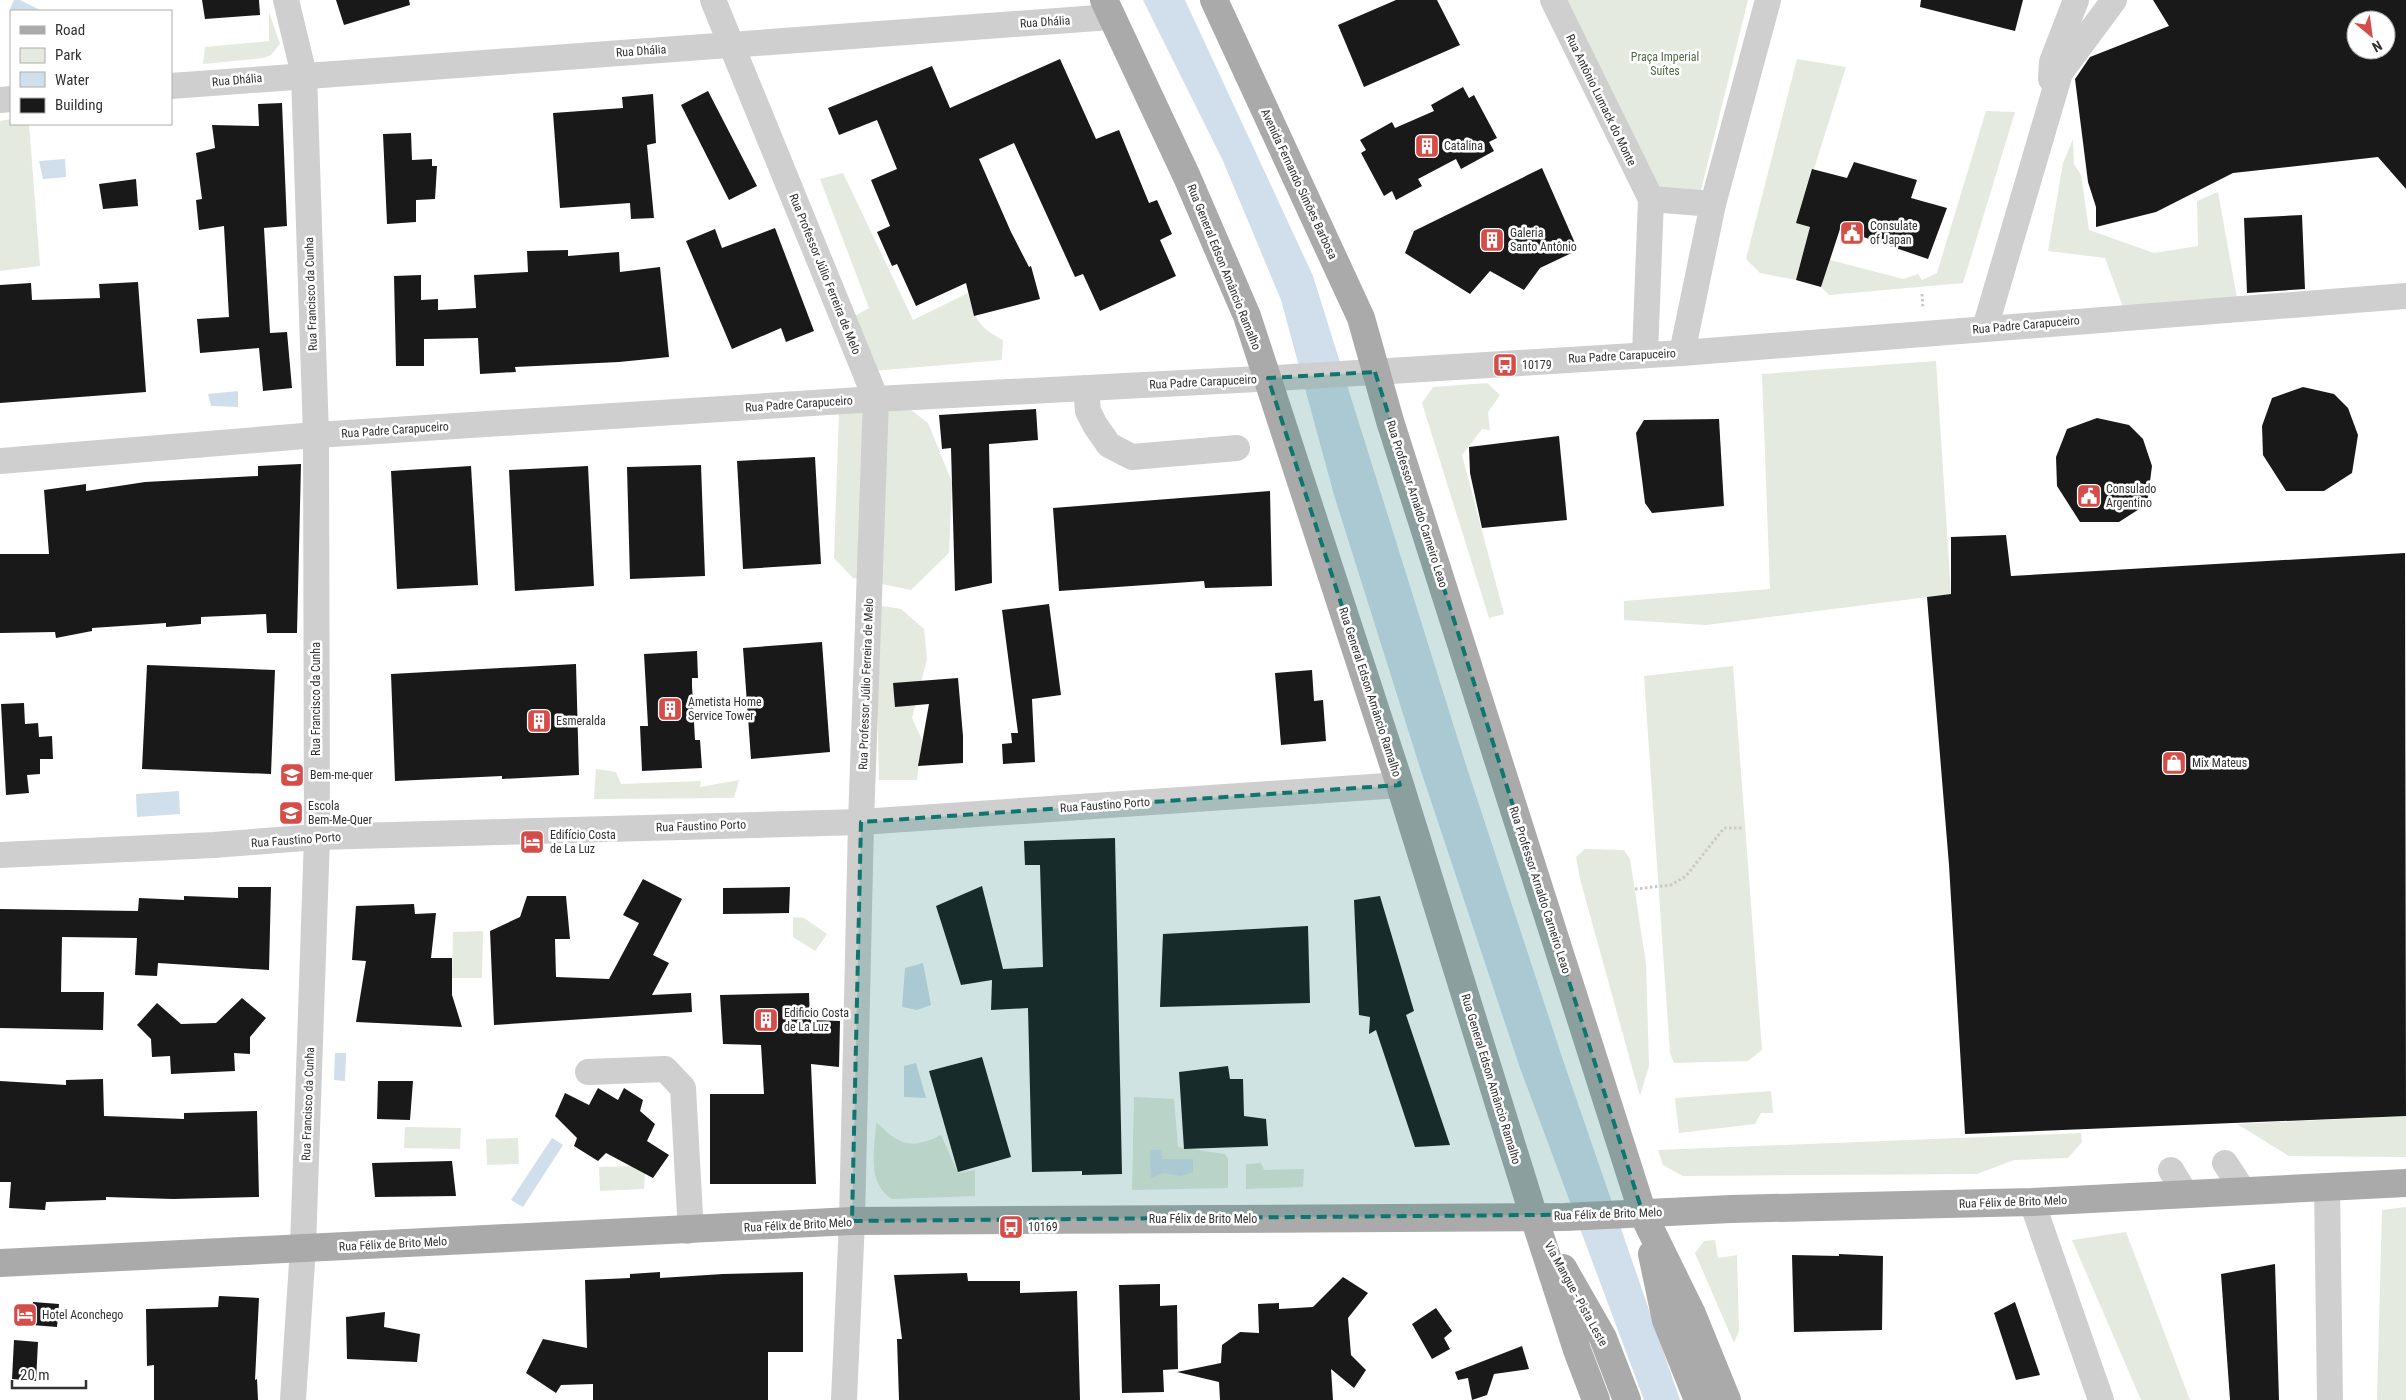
<svg xmlns="http://www.w3.org/2000/svg" width="2406" height="1400" viewBox="0 0 2406 1400" font-family="'Roboto Condensed',sans-serif">
  <style>
    .green { fill: #e4eadf }
    .water { fill: #d1deeb }
    .building { fill: #191919; fill-rule: evenodd }
    .lines { fill: none; stroke-linecap: round; stroke-linejoin: round }
    .path { stroke: #c9c9c9; stroke-width: 3; stroke-dasharray: 2.5 2.5; stroke-linecap: butt }
    .minor { stroke: #cfcfcf; stroke-width: 26 }
    .major { stroke: #aaa; stroke-width: 28 }
    .marked { fill: #0f766e; fill-opacity: 0.2; stroke: #0f766e; stroke-width: 4; stroke-dasharray: 10 6; stroke-linejoin: round }
    .labels { text-anchor: middle; stroke-width: 5; stroke-linejoin: round; paint-order: stroke }
    .street-label { font-size: 12px; fill: #323232; stroke: #fff }
    .park-label { font-size: 12px; fill: #516a43; stroke: #fff }
    .poi-label { font-size: 12px; fill: #323232; stroke: #fff; text-anchor: start }
  </style>
  <rect width="100%" height="100%" fill="#fff"/>
  <g class="green">
    <path d="M1565 0H1748L1700 194 1655 189Z"/>
    <path d="M269 12 280 44 271 55 263 58 203 64 205 47 269 41Z"/>
    <path d="M1797 59 1846 67 1797 223 1810 227 1796 280 1760 273 1746 259Z"/>
    <path d="M1986 111 2015 112 1963 283 1829 295 1821 287 1830 260 1903 279 1918 274 1922 280 1937 273Z"/>
    <path d="M11 119V124H29L40 266 0 271V121Z"/>
    <path d="M2073 139 2074 164 2081 175 2089 230 2154 253 2198 246 2197 201 2218 192 2237 298 2123 307 2105 258 2048 251 2063 163Z"/>
    <path d="M843 173 913 320 968 293C974 318 979 328 1003 340L1002 360 873 371 853 317 869 308 820 179Z"/>
    <path d="M1936 361 1951 594 1706 625 1624 620V601L1770 589 1762 374Z"/>
    <path d="M1487 383 1500 395 1488 412 1490 430 1482 429 1462 455 1504 614 1489 618 1422 403 1433 387Z"/>
    <path d="M906 406 928 423 952 482 949 553 911 590 853 578 834 558 839 411Z"/>
    <path d="M882 606 901 609 924 629 927 659 912 718 922 740 917 780H879L875 613Z"/>
    <path d="M1733 666 1762 1050 1748 1061 1674 1063 1670 1053 1644 676Z"/>
    <path d="M596 769 616 772 621 784 701 781 700 787 739 780 734 798 594 799Z"/>
    <path d="M1585 849 1624 850 1630 859 1646 964 1649 1066 1640 1096 1580 879 1576 857Z"/>
    <path d="M793 917 804 918 827 934 815 951 793 937Z"/>
    <path d="M483 931 482 978H452L453 932Z"/>
    <path d="M1771 1091 1773 1113H1761L1755 1124 1679 1133 1675 1098Z"/>
    <path d="M1134 1097 1174 1099 1178 1147 1225 1154 1228 1159V1188L1132 1190Z"/>
    <path d="M2406 1116V1157L2289 1156 2237 1124Z"/>
    <path d="M876 1122C899 1145 911 1150 941 1135L958 1173 975 1170V1196L892 1199C866 1182 875 1150 876 1122Z"/>
    <path d="M405 1127 461 1128 460 1149 404 1148Z"/>
    <path d="M2081 1133 2082 1142 2068 1158 2014 1160 1977 1174 1683 1176 1663 1165 1658 1150Z"/>
    <path d="M518 1138 519 1164 487 1165 486 1139Z"/>
    <path d="M1261 1163 1264 1170 1304 1169 1303 1187 1246 1189V1164Z"/>
    <path d="M632 1166 645 1173 644 1189 600 1191 599 1167Z"/>
    <path d="M2406 1207V1400H2377L2382 1210Z"/>
    <path d="M2126 1232 2190 1400H2141L2072 1240Z"/>
    <path d="M1715 1240 1718 1258 1737 1255 1739 1331 1734 1343 1695 1253 1704 1241Z"/>
  </g>
  <g class="water">
    <path d="M14 0H20L42 11H14L10 9Z"/>
    <path d="M1143 0H1185L1313 276 1465 762 1563 1060 1680 1400H1644L1520 1068 1421 771 1334 495 1281 300 1223 161Z"/>
    <path d="M65 159 66 177 43 179 39 161Z"/>
    <path d="M238 391V407L211 406 208 394Z"/>
    <path d="M179 791 180 814 137 817 136 794Z"/>
    <path d="M923 963 931 1005 917 1010 902 1007 905 968Z"/>
    <path d="M335 1053H346L345 1081 334 1080Z"/>
    <path d="M916 1063 926 1098 904 1097V1066Z"/>
    <path d="M552 1138 563 1145 523 1207 511 1200Z"/>
    <path d="M1150 1150H1161L1162 1159H1193V1172L1181 1176 1164 1173 1151 1178Z"/>
  </g>
  <g class="building">
    <path d="M202 0H259L260 15 205 19Z"/>
    <path d="M336 0H409L410 5 344 25Z"/>
    <path d="M1396 0H1437L1460 45 1364 87 1338 25Z"/>
    <path d="M1921 0H2023L2015 31 1920 7Z"/>
    <path d="M2153 0H2406V189L2378 157 2233 173 2156 212 2096 227V207L2088 182 2075 79 2090 57 2169 26ZM2356 20H2386V50H2356Z"/>
    <path d="M1060 59 1096 139 1119 130 1149 203 1157 200 1172 234 1160 240 1176 276 1100 311 1083 274 1075 277 1014 143 979 159 1011 232 1029 267 1031 266 1040 299 974 316 966 283 916 306 897 264 892 266 877 232 890 226 871 180 897 169 877 120 839 135 828 108 932 66 950 108Z"/>
    <path d="M1463 87 1469 98 1474 95 1497 138 1489 142 1494 151 1461 169 1456 159 1418 179 1422 186 1396 200 1392 191 1384 196 1361 153 1366 150 1360 140 1392 122 1395 128 1434 111 1431 105Z"/>
    <path d="M708 91 757 186 729 200 681 105Z"/>
    <path d="M653 94 656 143 647 145 654 218 631 219 630 203 560 208 553 113 623 108 622 97Z"/>
    <path d="M282 103 287 226 264 228 270 333 287 332 292 388 263 391 259 348 200 353 197 319 229 317 224 226 199 230 196 200 202 199 196 153 215 148 212 125 259 126 258 104Z"/>
    <path d="M411 133 412 160 432 159V166H437L435 199 416 200V222L387 224 383 134Z"/>
    <path d="M1854 162 1917 180 1911 198 1947 208 1928 259 1840 229 1821 287 1796 280 1810 227 1796 223 1812 169 1847 178Z"/>
    <path d="M1542 168 1578 250 1540 268 1524 290 1490 271 1470 294 1405 253 1414 231Z"/>
    <path d="M136 179 138 206 103 209 99 184Z"/>
    <path d="M2302 215 2305 289 2247 293 2244 218Z"/>
    <path d="M775 228 814 331 786 342 781 328 732 349 686 241 715 229 722 248Z"/>
    <path d="M568 250V256L619 252 620 272 660 267 669 357 619 362 515 367 516 372 480 374 478 338 424 339V366H396L394 276 421 275V300L438 299V310L476 308 474 275 528 272 527 251Z"/>
    <path d="M138 282 146 392 0 403V285L31 283 32 300 100 298 99 284Z"/>
    <path d="M2303 387 2334 394 2348 408 2358 435 2352 473 2324 491H2286L2263 455 2262 426 2272 398Z"/>
    <path d="M1036 409 1038 440 989 444 992 583 955 591 951 448 942 449 939 415Z"/>
    <path d="M2097 418 2129 425 2143 439 2152 466 2147 504 2119 522H2080L2057 486 2056 457 2067 429Z"/>
    <path d="M1719 419 1724 506 1652 513 1645 503 1636 433 1644 420Z"/>
    <path d="M1559 436 1567 520 1482 528 1470 473 1469 447Z"/>
    <path d="M815 457 821 564 743 569 737 461Z"/>
    <path d="M301 464 297 633H267L266 614 201 617V624L166 627V623L92 628V631L56 638 55 632 0 633V554H49L44 490 86 484V491L145 482 258 476V466Z"/>
    <path d="M701 465 705 576 630 579 627 467Z"/>
    <path d="M471 466 478 585 397 589 391 471Z"/>
    <path d="M588 466 594 586 515 591 509 470Z"/>
    <path d="M1270 491 1272 586 1205 588 1204 581 1059 591 1053 508Z"/>
    <path d="M2006 535 2011 576 2405 553 2406 1116 1965 1134 1949 865 1927 597 1951 594V537Z"/>
    <path d="M1049 604 1061 695 1032 699 1035 762 1003 764 1002 744 1012 743 1011 733H1018L1002 610Z"/>
    <path d="M822 642 830 752 751 759 743 648Z"/>
    <path d="M697 651 698 678H692V686L695 740H700L702 768 642 771 640 726H648L644 654Z"/>
    <path d="M576 664 579 775 502 779V776L395 781 391 674Z"/>
    <path d="M147 665 275 670 271 774 142 769Z"/>
    <path d="M1312 670 1314 701 1323 700 1326 741 1281 745 1275 673Z"/>
    <path d="M958 678 963 736V763L918 766 929 704 895 707 893 683Z"/>
    <path d="M24 703 25 724 38 723 39 737 52 736 53 759H40V774L27 775 29 793 6 795 1 704Z"/>
    <path d="M1115 838 1122 1174 1082 1175V1171L1032 1172 1028 1008 991 1010 992 980 961 985 936 906 982 886 1003 969 1043 967 1040 865H1025L1024 841Z"/>
    <path d="M643 879 682 899 653 955 669 963 652 995 691 993 692 1012 494 1025 490 931 520 917 527 896H566L570 939H555L556 977 609 979 639 923 623 915Z"/>
    <path d="M238 887H271L269 970 158 963 157 976 135 975 137 938 62 937 61 992H104L103 1030 0 1028V909L138 911 139 898 184 900V896L238 898Z"/>
    <path d="M790 887 789 913 723 914V888Z"/>
    <path d="M1380 896 1414 1011 1406 1015 1450 1145 1415 1147 1376 1030 1369 1034 1370 1017 1359 1015 1354 900Z"/>
    <path d="M414 904 415 914 436 913 431 958H452V995L462 1027 356 1022 366 961 352 960 356 906Z"/>
    <path d="M1308 926 1310 1003 1160 1007 1163 934Z"/>
    <path d="M809 993 810 1020 840 1021 839 1067 811 1064 816 1184H710V1094H764L761 1045 723 1044 720 995Z"/>
    <path d="M242 998 266 1018 250 1037V1054L234 1053 235 1071 171 1074 170 1056 152 1057 151 1039 137 1025 157 1003 181 1024 216 1023Z"/>
    <path d="M982 1057 1011 1157 958 1172 929 1071Z"/>
    <path d="M1228 1066 1230 1079H1243L1244 1116 1266 1119 1268 1146 1184 1149 1179 1072Z"/>
    <path d="M103 1079 104 1116 184 1119V1113L257 1111 259 1197 173 1199 106 1197V1200L46 1202 45 1210 9 1208 11 1182H0V1081L66 1085V1080Z"/>
    <path d="M378 1081H413L410 1120 377 1119Z"/>
    <path d="M598 1088 618 1100 624 1088 643 1100 640 1111 655 1124 647 1141 669 1155 653 1178 606 1153 598 1161 574 1146 577 1138 555 1116 565 1093 589 1105Z"/>
    <path d="M452 1161 456 1196 375 1197 372 1163Z"/>
    <path d="M1839 1254 1883 1256 1882 1330 1794 1332 1792 1255 1839 1256Z"/>
    <path d="M2275 1264 2279 1400H2230L2221 1274Z"/>
    <path d="M660 1272V1278L723 1274 803 1272V1352H768V1400H593V1384L561 1385 556 1393 526 1373 543 1339 587 1348 585 1280 630 1278V1274Z"/>
    <path d="M967 1273 968 1281H1020V1293L1077 1291 1080 1400H899L897 1339H902L894 1275Z"/>
    <path d="M1343 1277 1368 1293 1348 1318 1351 1355 1366 1370 1354 1388 1331 1369 1333 1400H1220L1219 1382 1177 1372 1221 1363 1222 1345 1240 1332 1259 1333 1258 1304 1279 1303V1309L1313 1307Z"/>
    <path d="M1160 1284V1306L1177 1305 1178 1369 1163 1370 1164 1392 1122 1393 1119 1285Z"/>
    <path d="M219 1296 259 1298 255 1380 257 1379 258 1400H154V1365L147 1366 146 1309 218 1307Z"/>
    <path d="M33 1302 59 1304 57 1327 32 1325Z"/>
    <path d="M2015 1302 2040 1375 2016 1380 1994 1313Z"/>
    <path d="M1436 1308 1452 1331 1444 1338 1450 1349 1432 1359 1412 1324Z"/>
    <path d="M385 1312 384 1327 420 1334 417 1362 347 1359 346 1317Z"/>
    <path d="M14 1340 38 1342 36 1381 12 1379Z"/>
    <path d="M1522 1346 1529 1369 1494 1374 1487 1395 1472 1400 1468 1378 1458 1380 1455 1372Z"/>
  </g>
  <g class="lines">
    <g class="path">
      <path d="M1922 294 1923 309"/>
      <path d="M1635 889 1671 885 1686 876 1724 828H1742"/>
    </g>
    <g class="minor">
      <path d="M286 0 304 75 316 435 317 837 303 1247 293 1400"/>
      <path d="M713 0 876 399 861 822 852 1221 844 1400"/>
      <path d="M1553 0 1651 199 1645 354"/>
      <path d="M2051 79 2052 62 2076 0"/>
      <path d="M171 86 1111 17"/>
      <path d="M0 100 11 99"/>
      <path d="M1651 199 1713 204"/>
      <path d="M1985 328 2060 73 2114 0"/>
      <path d="M1682 353 1713 204 1768 0"/>
      <path d="M1086 388 1088 411 1095 425 1109 445 1132 457 1237 448"/>
      <path d="M0 461 316 435 876 399 1276 378 1682 353 2406 296"/>
      <path d="M0 855 214 845 317 837 861 822 1400 785"/>
      <path d="M588 1072 665 1069 683 1088 690 1215 688 1231"/>
      <path d="M2225 1163 2244 1192"/>
      <path d="M2171 1170 2186 1195"/>
      <path d="M2327 1186 2330 1400"/>
      <path d="M2032 1202 2101 1400"/>
    </g>
    <g class="major">
      <path d="M1104 0 1187 177 1247 316 1400 785 1534 1217 1577 1350 1596 1400"/>
      <path d="M1214 0 1361 318 1390 421 1643 1214 1692 1314 1727 1400"/>
      <path d="M1652 1254 1666 1320 1698 1400"/>
      <path d="M0 1263 852 1221 1565 1217 1731 1209 2032 1202 2406 1183"/>
      <path d="M1563 1268 1603 1338 1627 1400"/>
    </g>
  </g>
  <path class="marked" d="M1375 372 1643 1214 852 1221 861 822 1400 785 1268 378Z"/>
  <defs>
    <symbol id="building-square" viewBox="-11 -11 22 22"><rect x="-9" y="-9" width="18" height="18" rx="4" fill="#d54d48" stroke="#fff"/><path d="M-4-6H4V6H1V3H-1V6H-4ZM-2.5-4.3h1.7v1.8h-1.7ZM.8-4.3h1.7v1.8H.8ZM-2.5-1h1.7V.8h-1.7ZM.8-1h1.7V.8H.8Z" fill="#fff"/></symbol>
    <symbol id="civic-square" viewBox="-11 -11 22 22"><rect x="-9" y="-9" width="18" height="18" rx="4" fill="#d54d48" stroke="#fff"/><path d="M-.6-6.5H3V-4.5H.6V-3L4-1V1h2V6H-6V1h2V-1L-.6-3ZM-1.2 2.5V6h2.4V2.5Z" fill="#fff"/></symbol>
    <symbol id="bus-square" viewBox="-11 -11 22 22"><rect x="-9" y="-9" width="18" height="18" rx="4" fill="#d54d48" stroke="#fff"/><path d="M-5-6H5V4H4V6H2V4H-2V6H-4V4H-5ZM-3.5-4V0h7V-4ZM-3.5 1.2v1.5H-2V1.2ZM2 1.2v1.5H3.5V1.2Z" fill="#fff"/></symbol>
    <symbol id="shop-square" viewBox="-11 -11 22 22"><rect x="-9" y="-9" width="18" height="18" rx="4" fill="#d54d48" stroke="#fff"/><path d="M-5-2.5h2.3a2.7 3.5 0 0 1 5.4 0H5L5.5 6h-11ZM-1.5-2.5h3a1.5 2.3 0 0 0-3 0Z" fill="#fff"/></symbol>
    <symbol id="school-square" viewBox="-11 -11 22 22"><rect x="-9" y="-9" width="18" height="18" rx="4" fill="#d54d48" stroke="#fff"/><path d="M0-5L7-2L0 1L-7-2ZM-4 1L0 2.5L4 1V4Q0 6-4 4Z" fill="#fff"/></symbol>
    <symbol id="hotel-square" viewBox="-11 -11 22 22"><rect x="-9" y="-9" width="18" height="18" rx="4" fill="#d54d48" stroke="#fff"/><path d="M-6-4.5h1.5V1H6V5H4.5V3h-9V5H-6ZM-4 0a1.8 1.8 0 1 1 3.6 0ZM.5 0V-2.5h3Q6-2.5 6 0Z" fill="#fff"/></symbol>
  </defs>
  <g fill-rule="evenodd">
    <use href="#building-square" x="1413" y="132" width="28" height="28"/>
    <use href="#civic-square" x="1838" y="219" width="28" height="28"/>
    <use href="#building-square" x="1478" y="226" width="28" height="28"/>
    <use href="#bus-square" x="1491" y="351" width="28" height="28"/>
    <use href="#civic-square" x="2075" y="482" width="28" height="28"/>
    <use href="#building-square" x="656" y="695" width="28" height="28"/>
    <use href="#building-square" x="525" y="707" width="28" height="28"/>
    <use href="#shop-square" x="2160" y="749" width="28" height="28"/>
    <use href="#school-square" x="278" y="761" width="28" height="28"/>
    <use href="#school-square" x="277" y="799" width="28" height="28"/>
    <use href="#hotel-square" x="518" y="828" width="28" height="28"/>
    <use href="#building-square" x="752" y="1006" width="28" height="28"/>
    <use href="#bus-square" x="997" y="1213" width="28" height="28"/>
    <use href="#hotel-square" x="11" y="1301" width="28" height="28"/>
  </g>
  <g class="labels">
    <g class="street-label">
      <text transform="translate(1045 22) rotate(-4)" y="4">Rua Dhália</text>
      <text transform="translate(641 51) rotate(-4)" y="4">Rua Dhália</text>
      <text transform="translate(237 80) rotate(-5)" y="4">Rua Dhália</text>
      <text transform="translate(1601 100) rotate(64)" y="4">Rua Antônio Lumack do Monte</text>
      <text transform="translate(1299 184) rotate(65)" y="4">Avenida Fernando Simões Barbosa</text>
      <text transform="translate(1224 267) rotate(68)" y="4">Rua General Edson Amâncio Ramalho</text>
      <text transform="translate(825 274) rotate(68)" y="4">Rua Professor Júlio Ferreira de Melo</text>
      <text transform="translate(311 294) rotate(-92)" y="4">Rua Francisco da Cunha</text>
      <text transform="translate(2026 325) rotate(-5)" y="4">Rua Padre Carapuceiro</text>
      <text transform="translate(1622 356) rotate(-3)" y="4">Rua Padre Carapuceiro</text>
      <text transform="translate(1203 382) rotate(-3)" y="4">Rua Padre Carapuceiro</text>
      <text transform="translate(799 404) rotate(-4)" y="4">Rua Padre Carapuceiro</text>
      <text transform="translate(395 430) rotate(-4)" y="4">Rua Padre Carapuceiro</text>
      <text transform="translate(1417 504) rotate(72)" y="4">Rua Professor Arnaldo Carneiro Leao</text>
      <text transform="translate(866 684) rotate(-88)" y="4">Rua Professor Júlio Ferreira de Melo</text>
      <text transform="translate(1370 692) rotate(72)" y="4">Rua General Edson Amâncio Ramalho</text>
      <text transform="translate(316 699) rotate(-90)" y="4">Rua Francisco da Cunha</text>
      <text transform="translate(1105 805) rotate(-4)" y="4">Rua Faustino Porto</text>
      <text transform="translate(701 826) rotate(-2)" y="4">Rua Faustino Porto</text>
      <text transform="translate(296 840) rotate(-4)" y="4">Rua Faustino Porto</text>
      <text transform="translate(1540 890) rotate(72)" y="4">Rua Professor Arnaldo Carneiro Leao</text>
      <text transform="translate(1491 1079) rotate(73)" y="4">Rua General Edson Amâncio Ramalho</text>
      <text transform="translate(308 1104) rotate(-88)" y="4">Rua Francisco da Cunha</text>
      <text transform="translate(2013 1202) rotate(-2)" y="4">Rua Félix de Brito Melo</text>
      <text transform="translate(1608 1214) rotate(-2)" y="4">Rua Félix de Brito Melo</text>
      <text x="1203" y="1223">Rua Félix de Brito Melo</text>
      <text transform="translate(798 1225) rotate(-3)" y="4">Rua Félix de Brito Melo</text>
      <text transform="translate(393 1244) rotate(-3)" y="4">Rua Félix de Brito Melo</text>
      <text transform="translate(1576 1294) rotate(61)" y="4">Via Mangue - Pista Leste</text>
    </g>
    <g class="park-label">
      <text x="1665" y="61">Praça Imperial<tspan x="1665" dy="14">Suítes</tspan></text>
    </g>
    <g class="poi-label">
      <text x="1444" y="150">Catalina</text>
      <text x="1870" y="230">Consulate<tspan x="1870" dy="14">of Japan</tspan></text>
      <text x="1510" y="237">Galeria<tspan x="1510" dy="14">Santo Antônio</tspan></text>
      <text x="1522" y="369">10179</text>
      <text x="2106" y="493">Consulado<tspan x="2106" dy="14">Argentino</tspan></text>
      <text x="688" y="706">Ametista Home<tspan x="688" dy="14">Service Tower</tspan></text>
      <text x="556" y="725">Esmeralda</text>
      <text x="2192" y="767">Mix Mateus</text>
      <text x="310" y="779">Bem-me-quer</text>
      <text x="308" y="810">Escola<tspan x="308" dy="14">Bem-Me-Quer</tspan></text>
      <text x="550" y="839">Edifício Costa<tspan x="550" dy="14">de La Luz</tspan></text>
      <text x="784" y="1017">Edificio Costa<tspan x="784" dy="14">de La Luz</tspan></text>
      <text x="1028" y="1231">10169</text>
      <text x="42" y="1319">Hotel Aconchego</text>
    </g>
  </g>
  <rect x="10" y="10" width="162" height="115" fill="#ffffff" stroke="#adadad"/>
  <rect x="20" y="26" width="25" height="8" fill="#aaaaaa" stroke="#adadad"/>
  <text x="55" y="35" font-size="15" fill="#323232">Road</text>
  <rect x="20" y="48" width="25" height="15" fill="#e4eadf" stroke="#adadad"/>
  <text x="55" y="60" font-size="15" fill="#323232">Park</text>
  <rect x="20" y="72" width="25" height="15" fill="#d1deeb" stroke="#adadad"/>
  <text x="55" y="85" font-size="15" fill="#323232">Water</text>
  <rect x="20" y="98" width="25" height="15" fill="#191919" stroke="#adadad"/>
  <text x="55" y="110" font-size="15" fill="#323232">Building</text>
  <g transform="translate(2371 35) rotate(151)"><circle r="24" fill="#ffffff" stroke="#adadad"/>
  <path d="M0-4L9 19L0 12L-9 19Z" fill="#d54d48"/>
  <text y="-8" font-size="14" font-weight="bold" text-anchor="middle" fill="#323232">N</text>
  </g>
  <path d="M12 1380v8h74v-8" fill="none" stroke="#323232" stroke-width="2.5"/>
  <text x="20" y="1380" font-size="15" fill="#323232" stroke="#ffffff" stroke-width="4" paint-order="stroke">20 m</text>
</svg>
